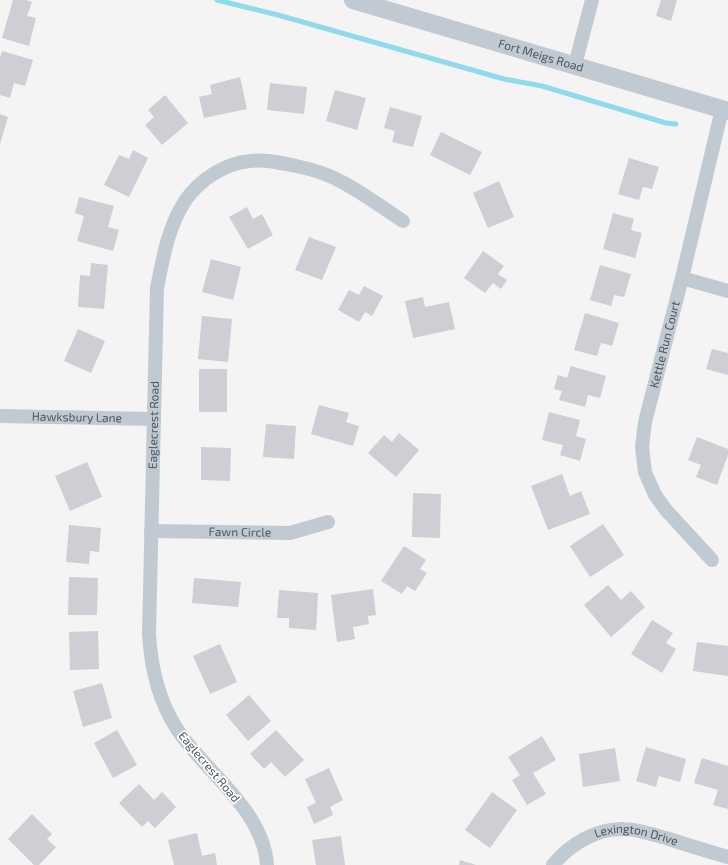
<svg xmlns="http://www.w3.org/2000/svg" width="728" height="865" viewBox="0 0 728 865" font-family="'Exo 2',sans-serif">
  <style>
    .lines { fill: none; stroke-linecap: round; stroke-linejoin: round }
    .stream { stroke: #90daee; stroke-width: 5 }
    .building { fill: #cdcfd5 }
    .minor { stroke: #c1cad2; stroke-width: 14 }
    .tertiary { stroke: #c1cad2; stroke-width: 18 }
    .labels { text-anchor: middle; stroke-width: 3.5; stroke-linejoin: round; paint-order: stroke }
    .street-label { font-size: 12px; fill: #4a5661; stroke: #fff }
  </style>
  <rect width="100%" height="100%" fill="#f5f3f3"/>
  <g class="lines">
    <path class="stream" d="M217 0 278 15 504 79 542 86 666 123 676 124"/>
  </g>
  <g class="building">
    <path d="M13 0H26L32 2 27 16 36 18 29 46 2 38Z"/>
    <path d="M661 0H677L671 21 656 16Z"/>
    <path d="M2 51 33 60 25 86 14 83 10 98 0 95V58Z"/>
    <path d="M240 77 247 109 204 118 199 97 212 94 210 85Z"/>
    <path d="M270 83 307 87 304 114 267 110Z"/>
    <path d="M335 90 366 98 357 130 326 121Z"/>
    <path d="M165 95 188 123 162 145 145 125 154 117 148 110Z"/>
    <path d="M390 107 422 116 413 147 392 142 395 131 384 128Z"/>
    <path d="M0 114 8 117 0 144Z"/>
    <path d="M441 132 482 152 470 175 430 155Z"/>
    <path d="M133 150 148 158 129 197 104 185 119 155 129 159Z"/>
    <path d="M629 158 659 167 652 189 643 187 639 200 618 194Z"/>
    <path d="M499 181 514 217 488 228 473 193Z"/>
    <path d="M79 197 114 206 108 227 119 230 113 251 77 241 84 216 75 213Z"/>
    <path d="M247 207 253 219 262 214 273 235 248 249 229 217Z"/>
    <path d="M613 213 634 219 631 230 642 233 635 258 603 249Z"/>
    <path d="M309 237 336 247 322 280 295 270Z"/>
    <path d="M483 251 504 266 498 274 507 280 501 289 493 283 485 293 464 278Z"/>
    <path d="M211 259 241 267 233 300 202 292Z"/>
    <path d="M91 263 108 265 104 309 78 307 80 275 90 276Z"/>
    <path d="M600 265 631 274 624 297 614 295 611 306 590 300Z"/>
    <path d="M364 286 383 296 372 316 365 312 359 322 338 310 349 290 359 295Z"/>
    <path d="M423 297 425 307 449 302 455 329 413 338 405 301Z"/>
    <path d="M585 313 619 323 612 346 601 343 597 356 574 350Z"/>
    <path d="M202 316 232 319 228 362 198 359Z"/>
    <path d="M78 329 105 341 91 373 64 361Z"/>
    <path d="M712 349 728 353V375L706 369Z"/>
    <path d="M571 366 606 376 600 398 588 395 585 407 559 400 562 391 554 389 558 375 567 378Z"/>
    <rect x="199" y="369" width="28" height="43"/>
    <path d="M319 405 349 413 346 422 359 426 353 446 311 434Z"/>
    <path d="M549 412 580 420 576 436 586 439 580 461 560 455 563 445 542 440Z"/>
    <path d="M266 424 296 426 294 459 263 457Z"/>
    <path d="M399 433 419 450 396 477 368 453 384 435 392 442Z"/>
    <path d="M697 437 728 449V455L717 485 696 477 701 465 688 460Z"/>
    <path d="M201 447 231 448 230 481 201 480Z"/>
    <path d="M87 462 102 497 70 511 55 476Z"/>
    <path d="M562 474 570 496 581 491 590 514 548 530 531 486Z"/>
    <path d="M413 493 441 494 440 538 412 537Z"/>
    <path d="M603 524 624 555 590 577 570 546Z"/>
    <path d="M69 525 101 528 99 552 90 551 89 564 66 562Z"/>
    <path d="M404 546 426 560 420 569 427 573 415 591 407 586 402 594 381 581Z"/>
    <path d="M69 577 98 578 97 615H68Z"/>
    <path d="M194 578 241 582 238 607 192 603Z"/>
    <path d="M608 585 621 600 631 591 645 607 611 637 584 605Z"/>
    <path d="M373 589 376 615 368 616 369 624 353 627 355 639 337 642 331 595Z"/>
    <path d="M279 590 318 593 316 630 289 628V618H277Z"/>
    <path d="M652 620 673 633 666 643 676 649 662 673 631 654Z"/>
    <path d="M98 631 99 669 70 670 69 632Z"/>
    <path d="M697 642 728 646V676L693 671Z"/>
    <path d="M220 644 237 682 210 694 193 656Z"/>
    <path d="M102 683 112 718 83 727 73 691Z"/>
    <path d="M249 695 271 721 248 741 226 715Z"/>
    <path d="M117 730 137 765 113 778 94 743Z"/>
    <path d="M276 730 304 760 285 777 271 762 264 769 250 754Z"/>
    <path d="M542 736 556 760 533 773 546 794 527 805 512 780 520 775 508 757Z"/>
    <path d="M646 747 686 759 680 782 659 776 656 787 636 781Z"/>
    <path d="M615 748 620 781 583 787 579 754Z"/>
    <path d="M702 758 728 766V809L713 805 718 790 694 783Z"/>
    <path d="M329 768 343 800 330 807 333 815 314 824 307 807 316 803 305 779Z"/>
    <path d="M139 784 154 800 162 792 176 807 155 828 148 821 142 827 119 803Z"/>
    <path d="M492 792 517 810 490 848 465 830Z"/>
    <path d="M32 814 52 834 47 839 56 847 39 865H34L8 839Z"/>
    <path d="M197 833 202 856 215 853 217 865H174L168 840Z"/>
    <path d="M341 836 345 865H316L312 840Z"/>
    <path d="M460 860 476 865H459Z"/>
  </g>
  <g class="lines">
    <g class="minor">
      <path d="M575 65 592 0"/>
      <path d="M682 278 728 291"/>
      <path id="s1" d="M0 416 154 419"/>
      <path id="s2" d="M151 531 290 533 328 522"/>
      <path id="s3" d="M712 560 666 510 655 495 645 472 642 447 645 422 682 278 722 109"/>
      <path id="s4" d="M267 865C263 809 205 772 177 729 158 700 151 668 149 634L157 288C163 258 168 227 185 201 199 180 225 163 250 161 266 159 281 163 296 166 311 169 328 174 342 182 363 193 383 208 403 221"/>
      <path id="s5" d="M553 865C570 844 597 828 624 829 638 829 653 835 666 838 687 845 707 851 728 857"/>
    </g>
    <path class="tertiary" id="s6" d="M353 0 728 111"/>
  </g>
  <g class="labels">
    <g class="street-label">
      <text dy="4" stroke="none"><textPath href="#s6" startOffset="196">Fort Meigs Road</textPath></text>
      <text dy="4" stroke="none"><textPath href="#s3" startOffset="242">Kettle Run Court</textPath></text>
      <text dy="4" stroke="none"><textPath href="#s1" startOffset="77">Hawksbury Lane</textPath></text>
      <text dy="4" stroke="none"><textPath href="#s4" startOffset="475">Eaglecrest Road</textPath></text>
      <text dy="4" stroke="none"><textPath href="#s2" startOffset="89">Fawn Circle</textPath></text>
      <text transform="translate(209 767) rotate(50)" y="4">Eaglecrest Road</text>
      <text dy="4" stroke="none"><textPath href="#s5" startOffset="95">Lexington Drive</textPath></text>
    </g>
  </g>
</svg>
